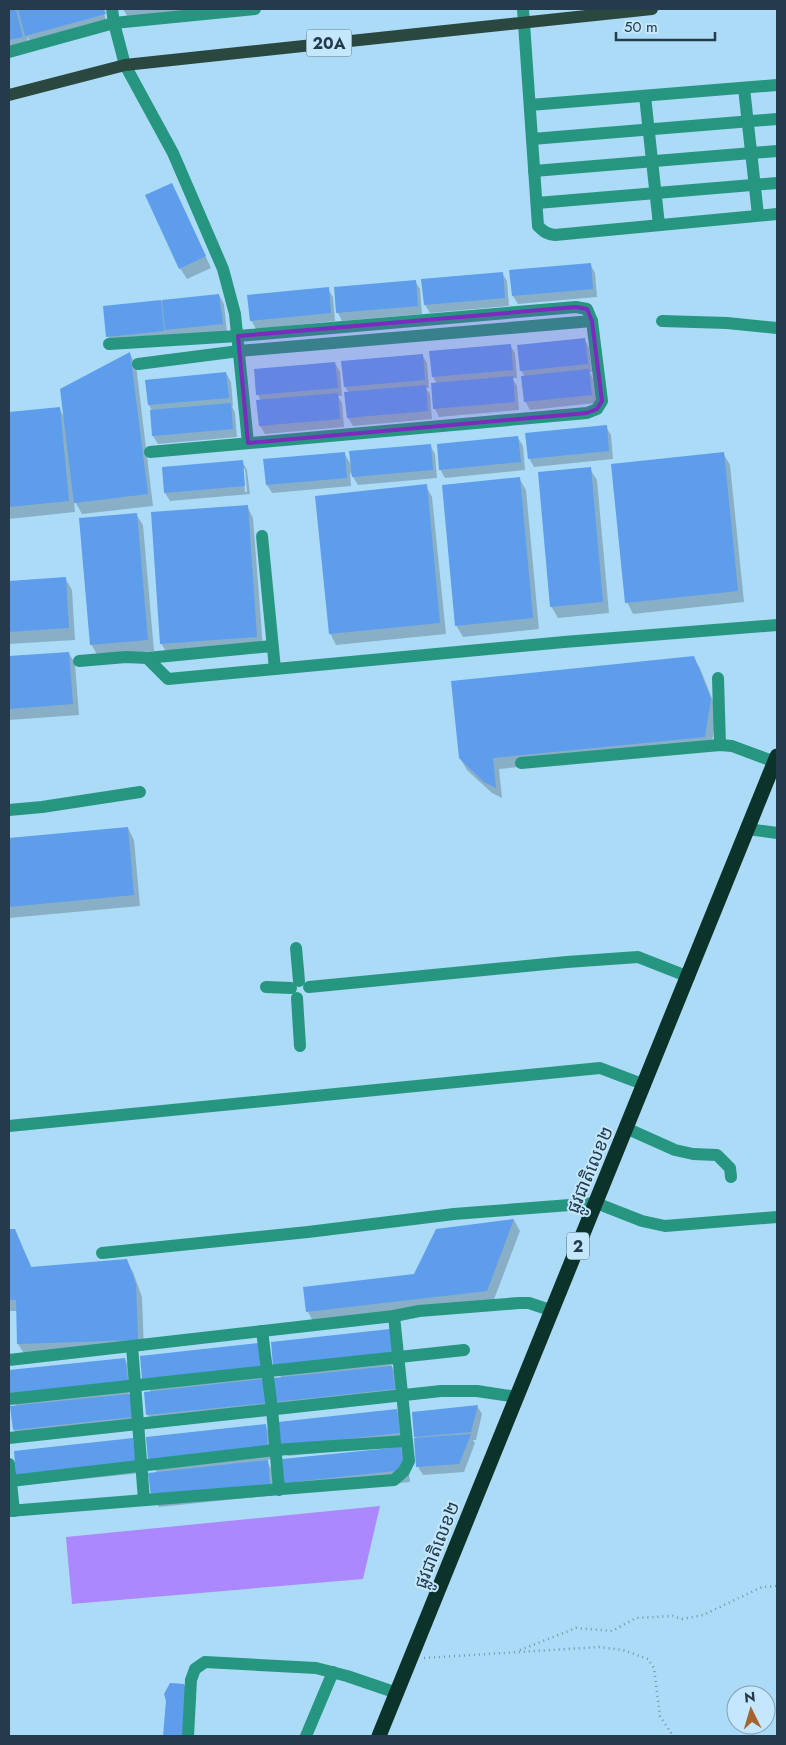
<svg xmlns="http://www.w3.org/2000/svg" width="786" height="1745" viewBox="0 0 786 1745" font-family="Jost,'Noto Sans Khmer',sans-serif">
  <style>
    .water { fill: #ac88ff }
    .shadow { fill: #0003; fill-rule: evenodd }
    .building { fill: #5e9cec }
    .lines { fill: none; stroke-linecap: round; stroke-linejoin: round }
    .path { stroke: #7196ad; stroke-width: 2.5; stroke-dasharray: 1 4; stroke-linecap: butt }
    .minor { stroke: #279680; stroke-width: 12 }
    .major { stroke: #2a4840; stroke-width: 12 }
    .highway { stroke: #0c332a; stroke-width: 15 }
    .marked { fill: #7b2cbf; fill-opacity: 0.2; stroke: #7b2cbf; stroke-width: 4; stroke-linejoin: round }
    .labels { text-anchor: middle; stroke-width: 4; stroke-linejoin: round; paint-order: stroke }
    .shield { fill: #c4e7fd; stroke: #536f80; stroke-width: 1 }
    .shield-label { font-size: 16px; font-weight: bold; fill: #233b4a }
    .street-label { font-size: 18px; fill: #233b4a; stroke: #c4e7fd }
  </style>
  <rect width="100%" height="100%" fill="#acdbf8"/>
  <path class="water" d="M380 1506 363 1579 72 1604 66 1537Z"/>
  <g class="shadow">
    <path d="M9 9H103L106 20H109L107 9 111 25 33 47 27 36 29 48 9 53Z"/>
    <path d="M123 9H263L130 21Z"/>
    <path d="M178 196 211 268 187 279 180 268Z"/>
    <path d="M590 264 595 273 597 297 518 304 513 296 511 272Z"/>
    <path d="M502 273 507 281 509 306 430 313 425 305Z"/>
    <path d="M415 281 420 289 422 314 342 321 338 313 335 288Z"/>
    <path d="M328 289 333 297 335 321 256 329 251 320Z"/>
    <path d="M219 295 224 304 227 333 112 345 108 336 105 307Z"/>
    <path d="M585 340 589 348 592 372H590L593 379 596 403 530 410 525 401V377L521 370Z"/>
    <path d="M510 345 515 353 517 378H512L517 386 519 410 439 417 435 409 437 384 433 377Z"/>
    <path d="M130 354 136 365 153 506 82 514 74 500 75 512 9 519V413L59 408 65 419Z"/>
    <path d="M422 355 427 363 429 388H426L430 394 432 419 353 426 348 418 349 393 345 387Z"/>
    <path d="M335 363 340 372 342 396H338L342 403 344 427 265 434 260 426 257 402 261 401 258 395Z"/>
    <path d="M226 373 231 382 233 406H232L235 413 237 437 158 444 153 436 152 411 149 405 146 381Z"/>
    <path d="M606 427 611 435 613 459 534 467 529 458Z"/>
    <path d="M518 438 523 446 525 470 445 478 440 469Z"/>
    <path d="M430 445 435 454 437 478 358 485 350 472 351 486 272 493 267 485 344 453 352 466Z"/>
    <path d="M723 453 730 465 744 602 633 614 627 602Z"/>
    <path d="M242 461 247 470 250 494 170 501 165 493 163 469ZM243 469H245L247 492H245Z"/>
    <path d="M590 469 597 480 609 613 558 618 551 606Z"/>
    <path d="M519 478 526 490 539 629 463 637 456 625Z"/>
    <path d="M426 486 432 497 446 634 336 645 330 633Z"/>
    <path d="M247 506 253 518 263 648 168 655 161 643Z"/>
    <path d="M136 514 143 525 154 651 98 656 91 644Z"/>
    <path d="M65 578 72 590 75 640 9 644V582Z"/>
    <path d="M69 653 75 664 79 715 9 720V657Z"/>
    <path d="M693 657 700 668 717 711 711 748 499 769 502 798 492 793 467 770 460 758Z"/>
    <path d="M128 828 134 840 140 906 9 918V839Z"/>
    <path d="M514 1220 520 1231 493 1302 314 1323 308 1312 414 1275 437 1230Z"/>
    <path d="M9 1230H14L32 1268 126 1260 133 1272 142 1297 144 1351 25 1355 18 1344 17 1311H9Z"/>
    <path d="M389 1331 398 1364 391 1365 398 1378 401 1401 283 1413 276 1402 282 1379 274 1365Z"/>
    <path d="M125 1359 131 1370 133 1392 128 1393 136 1406 138 1429 20 1441 14 1430 17 1407 9 1393V1371Z"/>
    <path d="M262 1378 269 1392 272 1414 154 1426 148 1415 145 1393 151 1392 143 1379 268 1378Z"/>
    <path d="M477 1406 482 1414 476 1440H473L475 1443 464 1472 423 1475 418 1467 413 1413Z"/>
    <path d="M397 1411 403 1422 406 1444 288 1456 282 1445Z"/>
    <path d="M265 1425 272 1437 274 1459 266 1460 274 1473 276 1495 159 1507 152 1496 157 1473 150 1460Z"/>
    <path d="M401 1448 407 1459 410 1482 292 1494 285 1483Z"/>
    <path d="M15 1452 142 1473 24 1485Z"/>
  </g>
  <g class="building">
    <path d="M9 9H16L23 37 9 40Z"/>
    <path d="M18 9H104L106 14 25 36Z"/>
    <path d="M172 183 206 256 179 269 145 195Z"/>
    <path d="M591 263 593 289 512 296 509 270Z"/>
    <path d="M503 272 505 298 424 305 421 279Z"/>
    <path d="M416 280 418 306 336 313 334 287Z"/>
    <path d="M329 287 331 313 250 321 247 295Z"/>
    <path d="M219 294 223 324 165 330 162 300Z"/>
    <path d="M161 300 164 331 106 337 103 306Z"/>
    <path d="M585 338 588 364 520 371 517 345Z"/>
    <path d="M511 344 513 370 432 377 429 351Z"/>
    <path d="M130 352 148 494 74 503 60 389Z"/>
    <path d="M423 354 425 380 344 387 341 361Z"/>
    <path d="M335 362 338 388 256 395 254 369Z"/>
    <path d="M589 369 592 395 524 402 521 376Z"/>
    <path d="M226 372 229 398 148 405 145 380Z"/>
    <path d="M513 376 515 402 433 409 431 383Z"/>
    <path d="M426 385 428 411 347 418 344 392Z"/>
    <path d="M338 393 340 419 259 426 256 400Z"/>
    <path d="M231 403 233 429 152 436 150 410Z"/>
    <path d="M60 407 69 501 9 507V412Z"/>
    <path d="M607 425 609 451 528 459 525 433Z"/>
    <path d="M518 436 521 462 439 470 437 444Z"/>
    <path d="M431 444 433 470 352 477 349 451Z"/>
    <path d="M345 452 347 478 266 485 263 459Z"/>
    <path d="M724 452 738 591 625 603 611 464Z"/>
    <path d="M243 460 245 486 164 493 162 467Z"/>
    <path d="M591 467 603 602 550 607 538 472Z"/>
    <path d="M520 477 533 618 455 626 442 485Z"/>
    <path d="M427 484 440 623 329 634 315 496Z"/>
    <path d="M248 505 257 637 160 644 151 512Z"/>
    <path d="M137 513 148 640 90 645 79 518Z"/>
    <path d="M66 577 69 628 9 632V581Z"/>
    <path d="M69 652 73 704 9 709V656Z"/>
    <path d="M694 656 711 699 705 737 493 758 496 788 484 782 459 758 451 681Z"/>
    <path d="M128 827 134 895 9 907V838Z"/>
    <path d="M514 1219 487 1291 306 1312 303 1287 414 1274 436 1229Z"/>
    <path d="M9 1229H15L31 1267 127 1259 136 1284 138 1340 17 1344 16 1300H9Z"/>
    <path d="M390 1329 393 1353 273 1366 271 1342Z"/>
    <path d="M259 1343 262 1367 142 1379 140 1356Z"/>
    <path d="M125 1358 128 1381 9 1394V1370Z"/>
    <path d="M392 1366 395 1389 275 1402 273 1378Z"/>
    <path d="M264 1379 266 1403 146 1415 144 1392Z"/>
    <path d="M130 1394 132 1417 13 1430 10 1406Z"/>
    <path d="M478 1405 471 1432 414 1437 412 1412Z"/>
    <path d="M397 1409 400 1433 280 1446 278 1422Z"/>
    <path d="M266 1424 268 1448 148 1460 146 1437Z"/>
    <path d="M471 1434 459 1464 416 1467 414 1438Z"/>
    <path d="M133 1438 136 1462 16 1475 14 1451Z"/>
    <path d="M401 1447 404 1470 284 1483 282 1459Z"/>
    <path d="M268 1460 270 1484 151 1496 148 1473Z"/>
    <path d="M170 1683 184 1684 188 1694 183 1736H163L166 1701 164 1694Z"/>
  </g>
  <g class="lines">
    <g class="path">
      <path d="M520 1650 576 1628 612 1631 636 1618 673 1616 682 1619 703 1615 762 1587 777 1586"/>
      <path d="M424 1658 599 1647 623 1650 648 1659 654 1668 660 1716 673 1736"/>
    </g>
    <g class="minor">
      <path d="M112 9 114 23 125 65 173 153 223 269 235 314 248 443"/>
      <path d="M523 9 538 226C544 232 547 234 555 235L777 214"/>
      <path d="M9 52 114 23 255 9"/>
      <path d="M744 88 758 215"/>
      <path d="M645 96 659 225"/>
      <path d="M530 105 777 85"/>
      <path d="M532 139 777 119"/>
      <path d="M534 171 777 151"/>
      <path d="M537 203 777 183"/>
      <path d="M662 321 727 323 777 328"/>
      <path d="M109 344 238 336 576 307 587 309 592 321 602 401 597 409 587 413 150 452"/>
      <path d="M138 364 239 351 592 321"/>
      <path d="M262 536 275 669"/>
      <path d="M147 658 272 646"/>
      <path d="M79 661 126 657 147 658 168 679 564 642 777 625"/>
      <path d="M718 678 720 745"/>
      <path d="M521 763 720 745 732 746 775 762"/>
      <path d="M9 810 42 807 140 792"/>
      <path d="M748 829 777 833"/>
      <path d="M296 948 299 981"/>
      <path d="M266 987 291 988"/>
      <path d="M309 987 567 962 638 957 689 977"/>
      <path d="M297 998 300 1046"/>
      <path d="M9 1126 600 1068 645 1085"/>
      <path d="M628 1129 675 1150 693 1154 717 1155 730 1168 731 1177"/>
      <path d="M102 1253 308 1232 454 1214 596 1203 642 1221 665 1226 777 1217"/>
      <path d="M394 1316 419 1311 519 1303H529L553 1311"/>
      <path d="M262 1331 272 1409 279 1490"/>
      <path d="M132 1346 144 1500"/>
      <path d="M9 1360 394 1316 409 1461 404 1471 394 1480 9 1511"/>
      <path d="M9 1399 464 1350"/>
      <path d="M9 1438 441 1391H477L517 1397"/>
      <path d="M9 1464 14 1511"/>
      <path d="M11 1481 275 1450 406 1441"/>
      <path d="M188 1736 191 1680 195 1669 205 1662 316 1668 347 1676 397 1693"/>
      <path d="M306 1736 333 1672"/>
    </g>
    <path class="major" d="M9 95 125 65 652 9"/>
    <path class="highway" d="M379 1736C513 1410 647 1084 777 756"/>
  </g>
  <path class="marked" d="M576 307 587 309 592 321 602 401 597 409 587 413 248 443 238 336Z"/>
  <g class="labels">
    <g class="shield">
      <rect x="306.5" y="29.5" width="45" height="27" rx="4"/>
      <rect x="567" y="1232.5" width="22" height="27" rx="4"/>
    </g>
    <g class="shield-label">
      <text x="329" y="49">20A</text>
      <text x="578" y="1252">2</text>
    </g>
    <g class="street-label">
      <text transform="translate(590 1170) rotate(-67)" y="6">ផ្លូវជាតិលេខ២</text>
      <text transform="translate(437 1545) rotate(-68)" y="6">ផ្លូវជាតិលេខ២</text>
    </g>
  </g>
  <rect width="786" height="1745" fill="none" stroke="#233b4a" stroke-width="20"/>
  <g transform="translate(751 1710) rotate(355)"><circle r="24" fill="#c4e7fd" stroke="#84a2b5"/>
  <path d="M0-4L9 19L0 12L-9 19Z" fill="#a56330"/>
  <text y="-8" font-size="14" font-weight="bold" text-anchor="middle" fill="#233b4a">N</text>
  </g>
  <path d="M616 32v8h99v-8" fill="none" stroke="#233b4a" stroke-width="2.5"/>
  <text x="624" y="32" font-size="15" fill="#233b4a" stroke="#c4e7fd" stroke-width="4" paint-order="stroke">50 m</text>
</svg>
